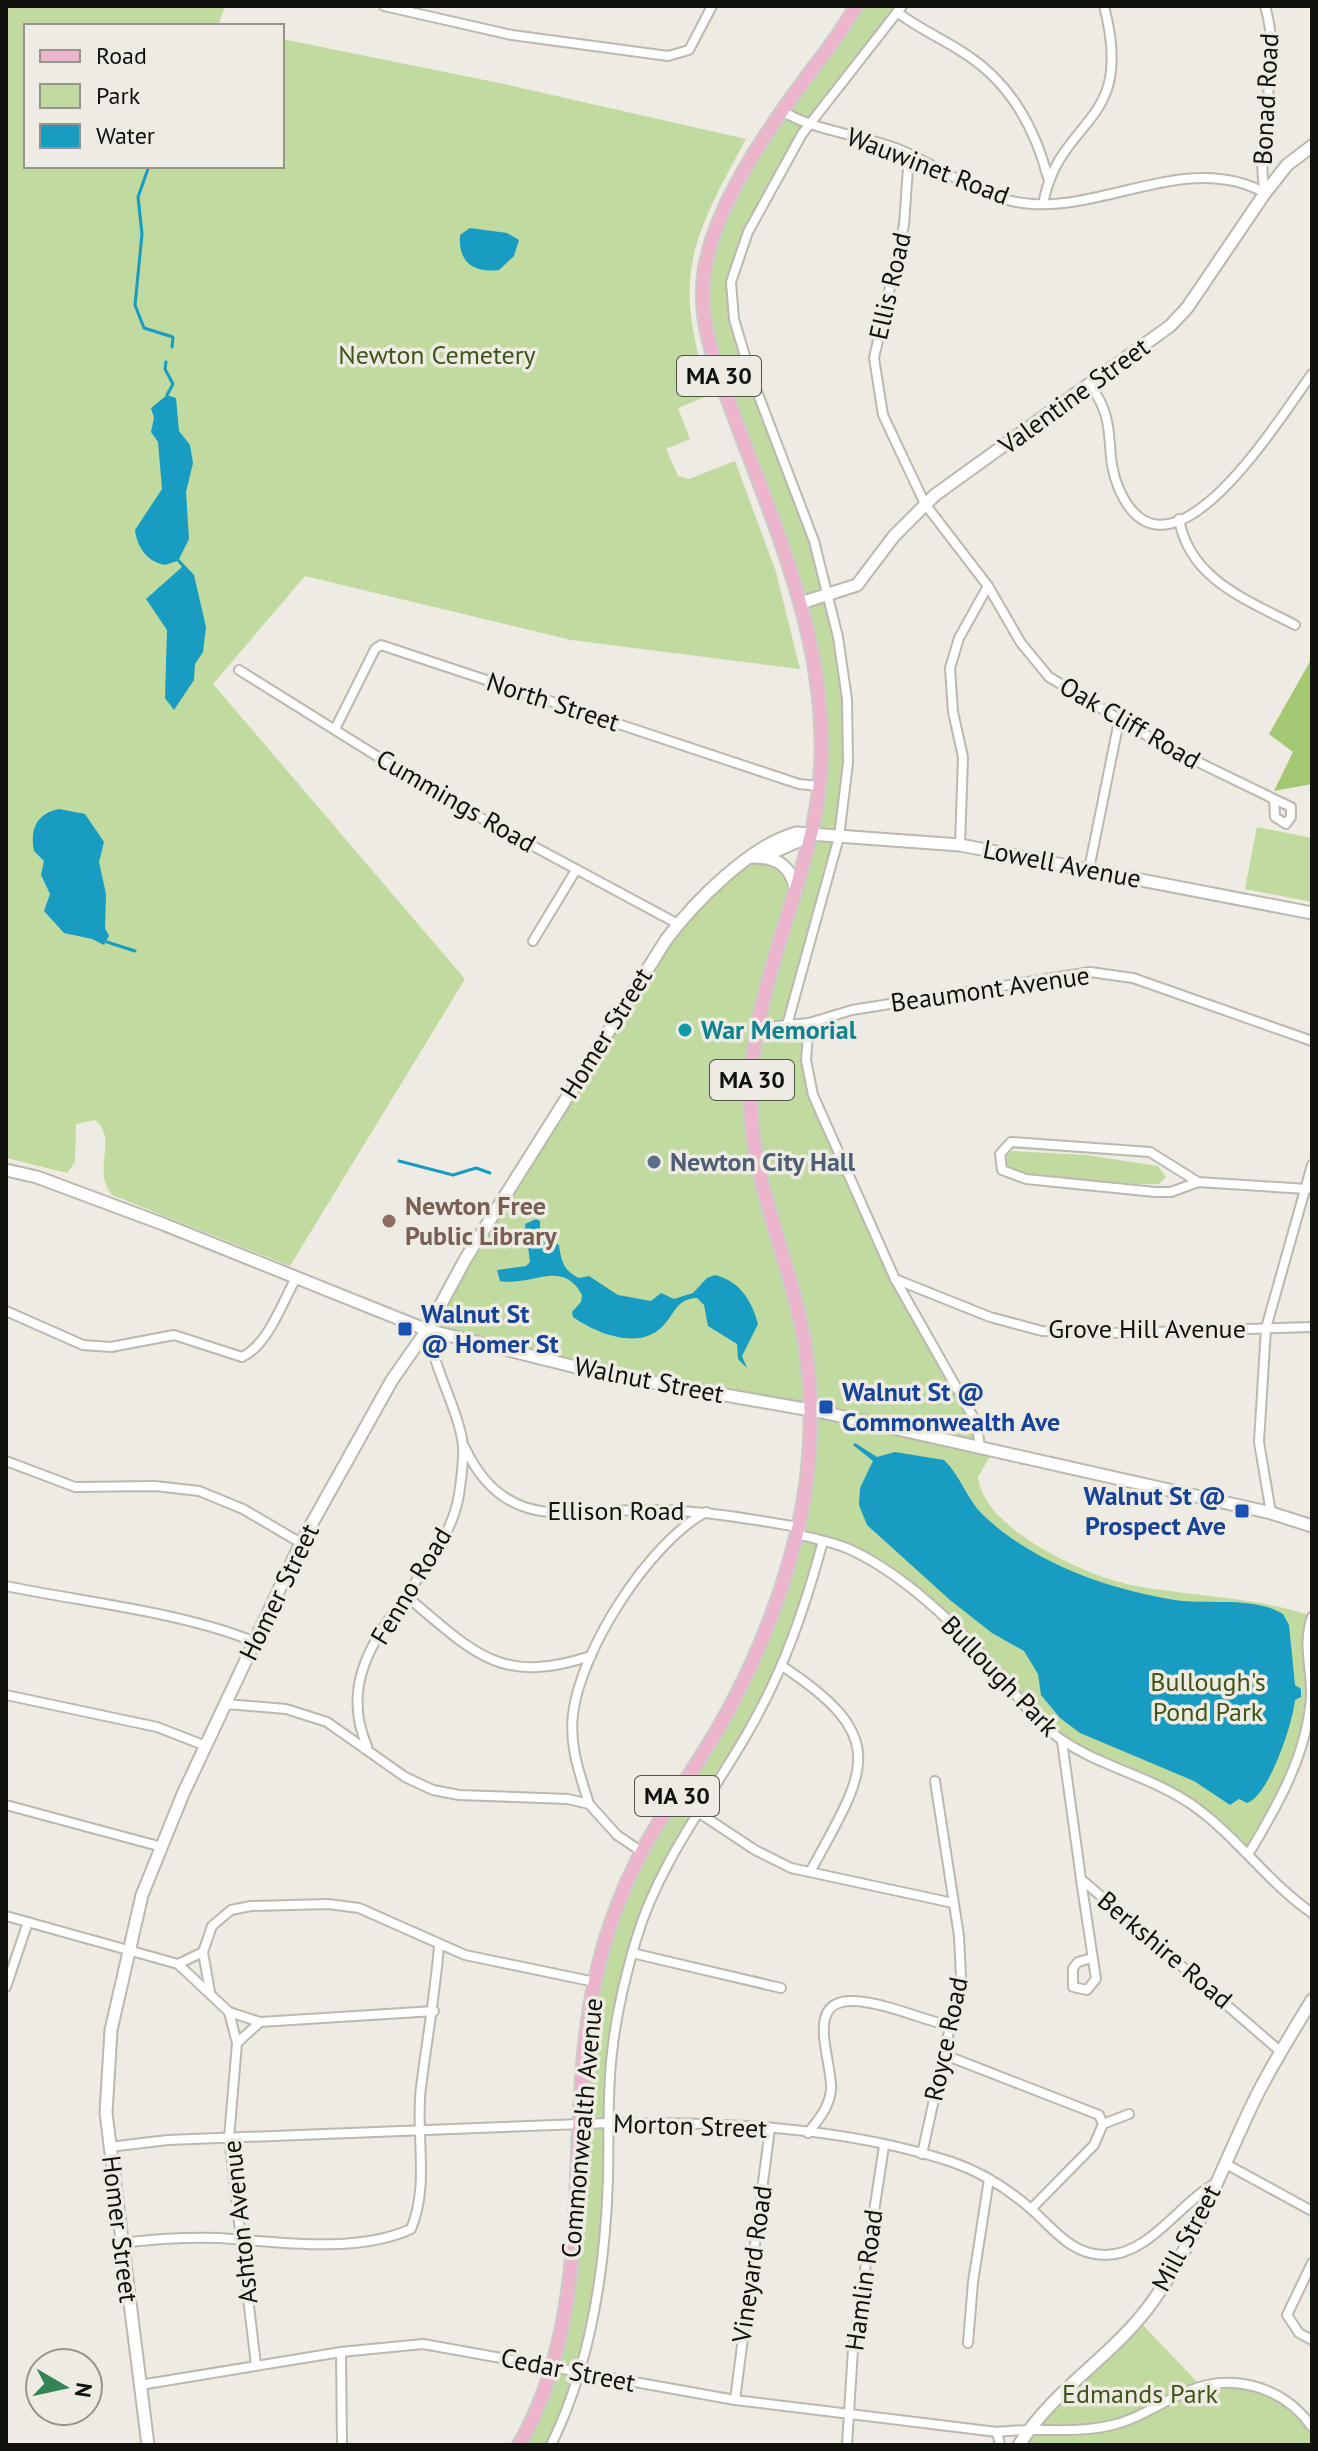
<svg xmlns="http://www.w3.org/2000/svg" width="1318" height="2451" viewBox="0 0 1318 2451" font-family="'PT Sans',sans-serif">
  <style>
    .green { fill: #c1da9f }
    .forest { fill: #a4c773 }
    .water { fill: #189cc1 }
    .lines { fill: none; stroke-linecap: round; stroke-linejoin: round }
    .stream { stroke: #189cc1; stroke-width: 3 }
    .street-casing { stroke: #bab8af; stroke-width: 12 }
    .secondary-casing { stroke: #bab8af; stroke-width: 15 }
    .primary-casing { stroke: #cbcbca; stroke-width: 16 }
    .street { stroke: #fff; stroke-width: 8 }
    .secondary { stroke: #fff; stroke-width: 11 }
    .primary { stroke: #edb5cb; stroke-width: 12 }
    .culture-dot { fill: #0f9aa8; stroke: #edebe2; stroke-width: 3 }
    .service-dot { fill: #5c6f8a; stroke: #edebe2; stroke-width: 3 }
    .education-dot { fill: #8d6e63; stroke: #edebe2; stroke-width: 3 }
    .transit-dot { fill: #1a4fb4; stroke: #edebe2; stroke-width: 3 }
    .labels { text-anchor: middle; stroke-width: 7; stroke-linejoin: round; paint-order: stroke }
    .shield { fill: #edebe2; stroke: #53524e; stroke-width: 2 }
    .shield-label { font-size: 24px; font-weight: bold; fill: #11110e }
    .street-label { font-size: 26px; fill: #11110e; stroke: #edebe2 }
    .park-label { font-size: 26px; fill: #3e5419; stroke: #edebe2 }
    .culture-label { font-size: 26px; font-weight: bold; fill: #0d838f; stroke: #edebe2; text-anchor: start }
    .service-label { font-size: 26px; font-weight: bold; fill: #4e5e75; stroke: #edebe2; text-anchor: start }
    .education-label { font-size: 26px; font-weight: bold; fill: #785e54; stroke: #edebe2; text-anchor: start }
    .transit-label { font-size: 26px; font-weight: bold; fill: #164399; stroke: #edebe2; text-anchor: start }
  </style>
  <rect width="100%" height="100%" fill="#edebe2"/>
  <g class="green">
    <path d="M6 6H225L218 26H26V166H282V39L504 84 746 139C689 244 672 277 710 395L678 408 690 439 666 449 678 476 689 479 735 461 776 572 800 669 571 640 305 576 213 684 465 979 290 1266 112 1195C91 1169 119 1138 95 1120L76 1124 75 1162 67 1173 6 1158Z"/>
    <path d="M856 6H902L817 112 748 232 731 282 734 319 814 541 845 676V799L787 1024 809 1023 808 1078 864 1216 976 1422 980 1446 994 1449 978 1477C983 1529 1086 1576 1131 1585 1192 1597 1253 1596 1312 1616V1703L1295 1764 1249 1853 1192 1804 1058 1737 936 1610 863 1556 823 1541 782 1666 697 1812 644 1919 618 2007 600 2278 574 2394 551 2445H519L562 2317 595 1982 642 1852 723 1720 789 1562 810 1410 600 1373 427 1330 678 924 752 857 774 859 796 890 820 749 806 625 732 411 702 290 729 203Z"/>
    <path d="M1257 827 1312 838V902L1245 889Z"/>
    <path d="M1012 1151 1086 1155 1158 1166 1166 1177 1159 1184C1110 1185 1054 1185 1007 1168L1004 1158Z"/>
    <path d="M1139 2321 1201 2386 1220 2383 1274 2393 1312 2427V2445H1019Z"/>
  </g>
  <path class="forest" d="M1312 658V784L1274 791 1293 752 1269 734Z"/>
  <g class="water">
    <path d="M470 228 507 233 519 240 514 256 499 270C474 273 458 263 460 235Z"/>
    <path d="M167 395 176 398 179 431 190 445 193 463 186 492 189 539 179 559 194 575 206 627 203 652 195 664 194 680 174 710 165 698 167 630 146 599 182 567 177 561 165 565C147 562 137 547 135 530L162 489 158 442 151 432 154 418 151 408Z"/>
    <path d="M59 809 85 814 104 842 99 862 106 894 105 928 109 936 104 945 92 939 64 933 44 911 50 894 41 875 44 861 34 851C30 829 36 814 59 809Z"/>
    <path d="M536 1219 540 1221V1234L559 1245C561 1261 564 1271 579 1278L589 1276 618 1295 651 1301 661 1293 674 1299 693 1293 707 1278 715 1275C740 1281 752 1301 758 1324L742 1356 747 1368 738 1359 737 1344 708 1326 704 1305 697 1298C675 1299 675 1315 661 1328 637 1350 596 1333 573 1317L572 1312 581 1302 582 1295C562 1258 532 1287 500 1281L497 1270 526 1266 530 1262 525 1224Z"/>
    <path d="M855 1443 877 1457 895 1452 944 1460C960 1475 967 1499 982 1514 1033 1563 1107 1589 1175 1600 1208 1605 1254 1596 1283 1614L1289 1625 1295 1685 1301 1689V1697L1295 1700C1293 1723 1269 1796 1247 1803L1239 1799 1230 1805 1194 1781 1080 1733 1060 1718 1041 1695 1038 1674 1024 1651 992 1633 950 1600 867 1525 859 1505 860 1488 873 1461 853 1445Z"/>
  </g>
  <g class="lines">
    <g class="stream">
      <path d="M149 166 138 197 142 234 135 305 144 328 173 337 172 347"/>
      <path d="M166 362 165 369 173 384 167 395"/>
      <path d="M107 942 135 951"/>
      <path d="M399 1161 453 1175 476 1168 490 1173"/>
    </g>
    <defs>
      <g id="street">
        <path d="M384 6 512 35 668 56 689 50 712 6"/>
        <path d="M897 12C919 29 945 40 967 55 1011 84 1035 128 1048 178"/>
        <path d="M782 111C817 132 860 134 898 149 943 167 982 201 1032 204 1109 209 1191 152 1265 193"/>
        <path d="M909 154 904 225 874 358 883 415 925 504 988 586 1021 643 1049 677 1161 744 1274 799 1275 817 1286 824 1291 817V807L1274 799"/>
        <path d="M1265 193C1253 130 1284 68 1265 6"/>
        <path d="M1043 204C1060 114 1136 128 1104 6"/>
        <path d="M1090 385C1120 425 1102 450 1119 489 1169 603 1283 412 1312 374"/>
        <path d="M1179 519C1189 579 1247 600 1295 625"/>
        <path d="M239 670 444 798 678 924"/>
        <path d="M335 729 375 649 381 645 799 784 818 786"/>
        <path d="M960 845 963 757 953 712 950 668 959 638 988 586"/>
        <path d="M1089 869 1119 721"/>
        <path d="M533 941 576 870"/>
        <path d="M809 1023 806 1060 813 1095 895 1279 976 1422 980 1446"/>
        <path d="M787 1025 839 837 848 763 847 699 838 637 814 541 750 373 734 319 731 282 748 232 802 134 902 6"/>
        <path d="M756 1028 809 1023 852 1010 1090 972 1133 978 1312 1041"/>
        <path d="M1198 1182 1171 1192H1155L1026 1179 1002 1170 1000 1154 1011 1142 1150 1152 1198 1182 1307 1189"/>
        <path d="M895 1279 990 1317 1042 1331 1122 1333 1312 1327"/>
        <path d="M6 1311 83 1345 111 1347 174 1335 242 1357C268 1345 282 1303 296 1278"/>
        <path d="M465 1448C508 1539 578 1507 658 1510 706 1511 751 1519 798 1527"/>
        <path d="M6 1461 75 1487 155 1486 199 1491 243 1509 301 1543"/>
        <path d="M1271 1513 1259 1442 1266 1328 1312 1165"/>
        <path d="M797 1534C814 1539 833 1542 849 1549 904 1574 955 1624 994 1668 1012 1689 1029 1714 1051 1732 1092 1765 1147 1774 1191 1804 1236 1835 1267 1882 1312 1913"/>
        <path d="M6 1586C83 1602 183 1612 255 1642"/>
        <path d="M406 1596C474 1652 498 1686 591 1656"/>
        <path d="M782 1666C893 1739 865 1771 810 1872"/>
        <path d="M6 1695 157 1727 206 1746"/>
        <path d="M226 1704 286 1709 327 1722 405 1777 433 1790 459 1795 568 1799 589 1804 617 1835 642 1852"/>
        <path d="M1062 1741 1081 1879 1281 2052"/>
        <path d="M367 1746C323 1645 443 1586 459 1495 461 1479 464 1462 463 1446 460 1414 434 1368 427 1330"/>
        <path d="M675 1797 755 1850 791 1868 953 1903"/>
        <path d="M589 1804C580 1774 569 1747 573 1714 581 1649 649 1543 706 1512"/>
        <path d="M6 1805 162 1847"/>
        <path d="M1249 1853C1278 1805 1307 1754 1311 1697 1312 1669 1302 1644 1312 1617"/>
        <path d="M1081 1880 1096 1979 1087 1990 1073 1987V1968L1078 1962 1092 1958"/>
        <path d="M6 1916 178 1964 203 1952 212 1926 231 1910 251 1906 328 1904 359 1908 465 1955 595 1982"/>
        <path d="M203 1952 210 1992"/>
        <path d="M632 1953 781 1988"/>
        <path d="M178 1964 229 2012 237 2043 229 2138 256 2365"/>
        <path d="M6 1987 28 1922"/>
        <path d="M229 2012 260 2022 434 2011"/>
        <path d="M237 2043 260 2022"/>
        <path d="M945 2055 1099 2115 1103 2124 1094 2145 1031 2209"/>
        <path d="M1103 2124 1129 2114"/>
        <path d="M808 2133C818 2120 829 2108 831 2090 833 2061 802 1998 855 2001 886 2003 920 2019 951 2026"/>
        <path d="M109 2147 168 2140 608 2123C722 2122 842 2126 952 2162 981 2172 1008 2189 1030 2208 1054 2229 1071 2255 1105 2255 1150 2255 1179 2203 1216 2183"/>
        <path d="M922 2154 961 1977 959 1936 935 1781"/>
        <path d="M1226 2164 1312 2211"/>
        <path d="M121 2243C154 2239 187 2237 220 2238 279 2242 356 2254 411 2229 430 2184 415 2134 421 2087 427 2040 435 1994 439 1946"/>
        <path d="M1312 2263 1287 2315 1299 2333 1312 2340"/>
        <path d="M968 2343 973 2282 989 2179"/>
        <path d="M341 2352 342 2445"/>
        <path d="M140 2385 341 2352 423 2344 735 2400 997 2432C1034 2427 1071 2434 1108 2426 1138 2420 1159 2403 1186 2392 1232 2372 1283 2386 1312 2427"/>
        <path d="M735 2400 770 2128"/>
        <path d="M997 2432 1000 2445"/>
        <path d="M551 2445C591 2364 605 2270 608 2180 609 2138 607 2095 612 2053 616 2014 625 1977 636 1940 658 1864 709 1800 748 1732 783 1672 805 1608 823 1541"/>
        <path d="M847 2445 853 2349 884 2146"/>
      </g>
      <g id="secondary">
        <path d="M801 603 857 585 894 536 935 495 1170 326 1187 308 1265 193 1287 165 1312 146"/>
        <path d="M761 851H776L810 836"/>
        <path d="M753 857C778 857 791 866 796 891"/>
        <path d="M6 1170 37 1177 163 1224 427 1330 600 1373 822 1412 1271 1513 1312 1526"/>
        <path d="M148 2445 106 2113 111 2030 142 1895 183 1794 301 1543 392 1380 427 1330 466 1258 666 940C695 901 750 846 796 833L960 845 1312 913"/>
        <path d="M1019 2445C1055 2387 1117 2354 1155 2298 1197 2238 1222 2167 1254 2101 1271 2066 1292 2033 1312 2000"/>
      </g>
      <path id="primary" d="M519 2445C599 2306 563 2136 594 1986 605 1930 628 1871 658 1824 679 1790 702 1757 722 1722 754 1665 779 1604 795 1541 813 1472 816 1393 801 1324 786 1252 755 1187 751 1112 746 1012 791 922 813 826 849 663 765 512 715 363 708 339 702 316 703 291 703 222 764 135 803 82 821 57 841 34 856 6"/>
    </defs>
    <use href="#street" class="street-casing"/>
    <use href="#secondary" class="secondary-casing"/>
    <use href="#primary" class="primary-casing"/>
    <use href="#street" class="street"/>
    <use href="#secondary" class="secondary"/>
    <use href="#primary" class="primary"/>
  </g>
  <circle class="culture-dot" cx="685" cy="1030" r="8"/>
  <circle class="service-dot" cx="654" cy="1162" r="8"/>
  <circle class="education-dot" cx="389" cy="1221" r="8"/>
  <g class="transit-dot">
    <rect x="397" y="1321" width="16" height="16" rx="4"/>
    <rect x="818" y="1399" width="16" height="16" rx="4"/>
    <rect x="1234" y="1503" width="16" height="16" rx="4"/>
  </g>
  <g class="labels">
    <g class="shield">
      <rect x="677" y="356" width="84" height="40" rx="6"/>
      <rect x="710" y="1060" width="84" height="40" rx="6"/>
      <rect x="635" y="1776" width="84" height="40" rx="6"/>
    </g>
    <g class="shield-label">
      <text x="719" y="384">MA 30</text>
      <text x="752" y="1088">MA 30</text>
      <text x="677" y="1804">MA 30</text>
    </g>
    <g class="street-label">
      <text transform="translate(1266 99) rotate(-87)" y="9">Bonad Road</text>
      <text transform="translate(928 166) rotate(21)" y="9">Wauwinet Road</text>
      <text transform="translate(890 286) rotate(-77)" y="9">Ellis Road</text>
      <text transform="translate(1074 396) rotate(-36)" y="9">Valentine Street</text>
      <text transform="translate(553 702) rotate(18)" y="9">North Street</text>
      <text transform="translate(1130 723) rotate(30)" y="9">Oak Cliff Road</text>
      <text transform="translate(456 801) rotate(30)" y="9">Cummings Road</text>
      <text transform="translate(1062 864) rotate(11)" y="9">Lowell Avenue</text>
      <text transform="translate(990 989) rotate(-8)" y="9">Beaumont Avenue</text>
      <text transform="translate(606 1033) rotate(-58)" y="9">Homer Street</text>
      <text x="1147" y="1338">Grove Hill Avenue</text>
      <text transform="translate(649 1380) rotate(11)" y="9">Walnut Street</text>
      <text x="616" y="1520">Ellison Road</text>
      <text transform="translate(411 1586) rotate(-59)" y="9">Fenno Road</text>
      <text transform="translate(279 1592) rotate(-64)" y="9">Homer Street</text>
      <text transform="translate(1000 1676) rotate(46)" y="9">Bullough Park</text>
      <text transform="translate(1165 1950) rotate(40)" y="9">Berkshire Road</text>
      <text transform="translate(946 2039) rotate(-78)" y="9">Royce Road</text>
      <text transform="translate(690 2126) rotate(2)" y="9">Morton Street</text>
      <text transform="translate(582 2128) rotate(-85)" y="9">Commonwealth Avenue</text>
      <text transform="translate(240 2222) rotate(-96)" y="9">Ashton Avenue</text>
      <text transform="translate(120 2229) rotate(83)" y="9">Homer Street</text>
      <text transform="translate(1186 2238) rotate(-62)" y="9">Mill Street</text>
      <text transform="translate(752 2264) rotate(-82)" y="9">Vineyard Road</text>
      <text transform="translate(864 2280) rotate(-82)" y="9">Hamlin Road</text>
      <text transform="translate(568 2370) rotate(11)" y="9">Cedar Street</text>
    </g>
    <g class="park-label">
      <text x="437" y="364">Newton Cemetery</text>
      <text x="1208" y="1691">Bullough's<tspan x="1208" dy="30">Pond Park</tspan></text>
      <text x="1140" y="2403">Edmands Park</text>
    </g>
    <g class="culture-label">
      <text x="701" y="1039">War Memorial</text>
    </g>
    <g class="service-label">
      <text x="670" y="1171">Newton City Hall</text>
    </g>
    <g class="education-label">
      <text x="405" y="1215">Newton Free<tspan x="405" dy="30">Public Library</tspan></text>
    </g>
    <g class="transit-label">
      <text x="421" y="1323">Walnut St<tspan x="421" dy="30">@ Homer St</tspan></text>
      <text x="842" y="1401">Walnut St @<tspan x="842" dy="30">Commonwealth Ave</tspan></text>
      <text x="1226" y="1505" text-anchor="end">Walnut St @<tspan x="1226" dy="30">Prospect Ave</tspan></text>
    </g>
  </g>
  <rect width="1318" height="2451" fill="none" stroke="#11110e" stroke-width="16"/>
  <rect x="24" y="24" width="260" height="144" fill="#edebe2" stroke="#95948d" stroke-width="2"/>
  <rect x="40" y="50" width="40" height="12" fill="#edb5cb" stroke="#95948d" stroke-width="2"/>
  <text x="96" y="64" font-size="24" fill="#11110e">Road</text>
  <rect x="40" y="84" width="40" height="24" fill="#c1da9f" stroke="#95948d" stroke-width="2"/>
  <text x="96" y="104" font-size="24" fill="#11110e">Park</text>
  <rect x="40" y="124" width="40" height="24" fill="#189cc1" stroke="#95948d" stroke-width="2"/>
  <text x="96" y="144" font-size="24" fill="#11110e">Water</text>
  <g transform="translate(64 2387) rotate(99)"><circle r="38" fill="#edebe2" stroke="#95948d" stroke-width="2"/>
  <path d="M0-6L14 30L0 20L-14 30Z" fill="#358455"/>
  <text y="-12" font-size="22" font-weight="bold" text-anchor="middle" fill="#11110e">N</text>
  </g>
</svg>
